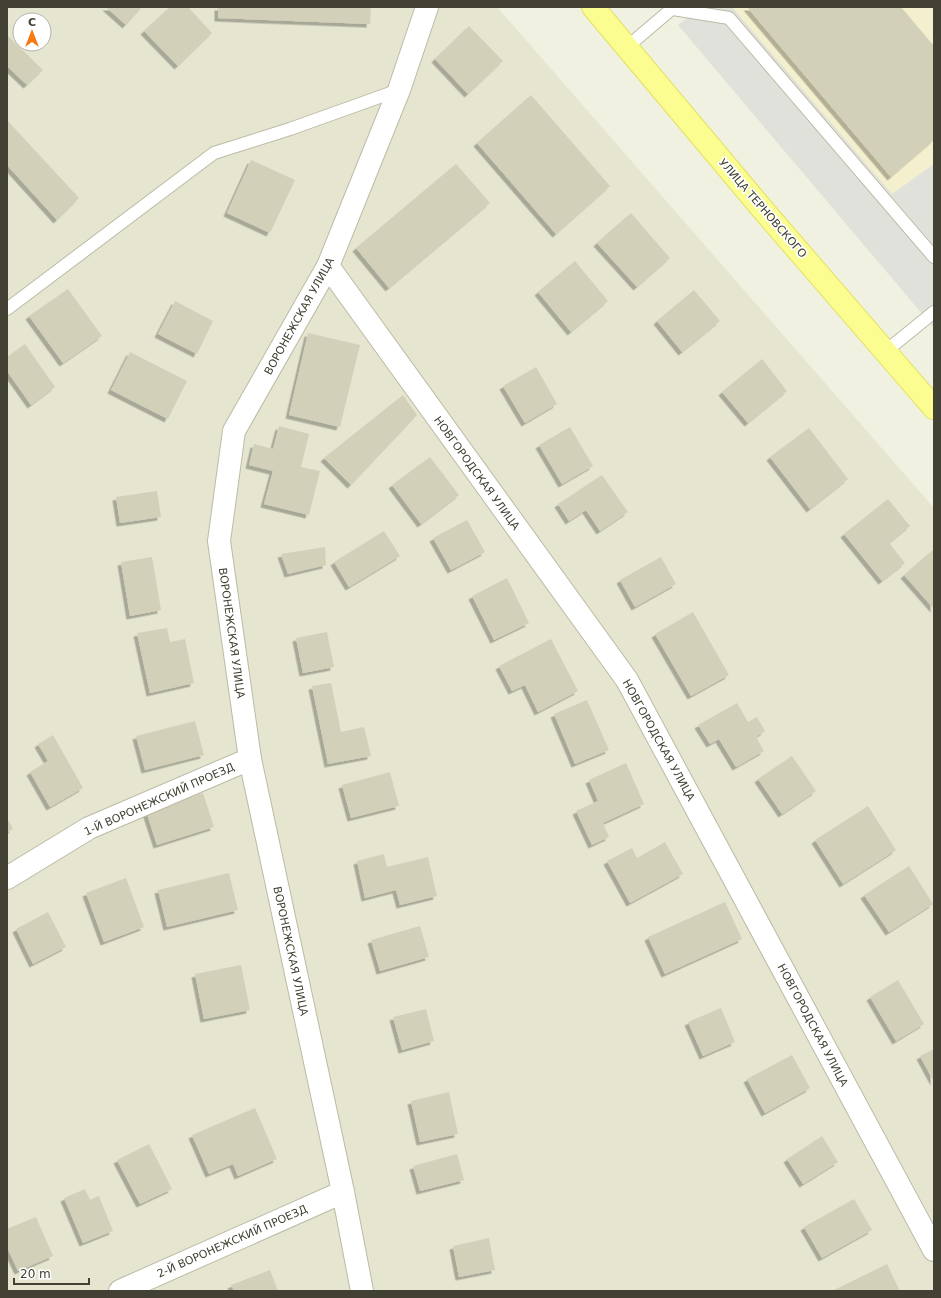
<svg xmlns="http://www.w3.org/2000/svg" width="941" height="1298" viewBox="0 0 941 1298" font-family="'DejaVu Sans',sans-serif">
  <style>
    .residential { fill: #e5e5d0; fill-rule: evenodd }
    .commercial { fill: #f4efcd }
    .parking { fill: #e1e1db }
    .building { fill: #d2d0b8; filter: url(#shadow) }
    .lines { fill: none; stroke-linecap: round; stroke-linejoin: round }
    .service-casing { stroke: #bcbba5; stroke-width: 14 }
    .minor-casing { stroke: #bcbba5; stroke-width: 24 }
    .primary-casing { stroke: #e1e160; stroke-width: 24 }
    .service { stroke: #fff; stroke-width: 12 }
    .minor { stroke: #fff; stroke-width: 22 }
    .primary { stroke: #fbfd90; stroke-width: 22 }
    .labels { text-anchor: middle; stroke-width: 3.5; stroke-linejoin: round; paint-order: stroke }
    .street-label { font-size: 11px; fill: #424133; stroke: #fff }
  </style>
  <defs>
    <filter id="shadow"><feDropShadow dx="-3.5" dy="3.5" stdDeviation="0" flood-color="#0004"/></filter>
  </defs>
  <rect width="100%" height="100%" fill="#f1f1e2"/>
  <path class="residential" d="M7 7H497L934 508V1291H7ZM20 20H44V44H20Z"/>
  <path class="commercial" d="M732 7H934V164L892 194Z"/>
  <path class="parking" d="M701 7H732L892 194 934 164V328L678 25Z"/>
  <g class="building">
    <path d="M106 7H142L126 25Z"/>
    <path d="M170 7H188L212 33 178 66 144 31Z"/>
    <path d="M218 7H371L370 24 218 18Z"/>
    <path d="M747 7H901L934 46V140L891 177Z"/>
    <path d="M469 26 503 61 468 94 435 59Z"/>
    <path d="M7 35 43 70 27 85 7 66Z"/>
    <path d="M531 95 610 186 556 234 477 143Z"/>
    <path d="M7 120 79 198 57 220 7 165Z"/>
    <path d="M251 160 295 180 270 233 227 213Z"/>
    <path d="M456 164 490 203 389 288 356 248Z"/>
    <path d="M631 213 670 258 637 287 597 243Z"/>
    <path d="M575 261 608 301 571 332 538 292Z"/>
    <path d="M68 289 102 336 63 363 29 316Z"/>
    <path d="M694 290 720 321 682 352 657 321Z"/>
    <path d="M175 301 213 321 197 354 158 334Z"/>
    <path d="M308 333 360 345 340 427 289 415Z"/>
    <path d="M25 344 55 387 31 405 7 371V357Z"/>
    <path d="M130 352 187 381 168 419 111 390Z"/>
    <path d="M762 359 787 391 748 423 722 392Z"/>
    <path d="M536 367 557 404 525 423 503 386Z"/>
    <path d="M403 395 417 415 351 485 324 458Z"/>
    <path d="M279 426 309 434 301 467 320 471 309 515 264 504 273 471 249 465 254 444 273 449Z"/>
    <path d="M570 427 593 466 562 484 539 445Z"/>
    <path d="M809 428 848 479 810 509 770 457Z"/>
    <path d="M430 457 459 495 421 524 392 485Z"/>
    <path d="M602 475 628 512 600 531 586 510 569 521 558 504Z"/>
    <path d="M157 491 161 517 120 523 116 497Z"/>
    <path d="M888 499 910 526 889 543 905 563 882 581 844 534Z"/>
    <path d="M467 520 485 552 451 570 433 538Z"/>
    <path d="M384 531 400 556 349 587 334 562Z"/>
    <path d="M325 547 326 565 288 574 281 554Z"/>
    <path d="M934 549V609L904 575Z"/>
    <path d="M152 557 161 610 130 616 121 562Z"/>
    <path d="M661 557 676 584 635 607 620 580Z"/>
    <path d="M507 578 529 623 494 640 472 596Z"/>
    <path d="M693 612 729 675 691 696 655 634Z"/>
    <path d="M167 628 170 642 185 639 194 683 150 693 137 633Z"/>
    <path d="M327 632 334 667 303 673 296 638Z"/>
    <path d="M551 639 578 691 538 712 525 685 512 691 499 666Z"/>
    <path d="M331 683 341 732 364 727 371 756 328 764 312 686Z"/>
    <path d="M587 700 609 750 575 764 554 714Z"/>
    <path d="M737 703 748 722 757 717 765 731 756 737 764 751 736 767 719 739 710 744 698 725Z"/>
    <path d="M195 721 204 755 145 770 136 736Z"/>
    <path d="M53 735 83 788 50 807 30 772 48 761 38 744Z"/>
    <path d="M792 756 816 791 782 814 758 779Z"/>
    <path d="M626 763 644 804 603 823 609 837 592 845 576 811 598 801 589 780Z"/>
    <path d="M390 772 399 806 351 818 342 785Z"/>
    <path d="M203 793 214 827 157 845 146 811Z"/>
    <path d="M868 806 896 850 843 884 815 840Z"/>
    <path d="M7 818 13 829 7 832Z"/>
    <path d="M665 842 683 874 630 903 607 861 632 848 637 858Z"/>
    <path d="M384 854 387 867 428 857 437 896 400 905 396 890 365 898 357 861Z"/>
    <path d="M909 866 933 904 889 932 864 895Z"/>
    <path d="M229 873 238 910 167 927 158 890Z"/>
    <path d="M126 878 144 927 104 942 86 893Z"/>
    <path d="M725 902 742 939 665 974 648 937Z"/>
    <path d="M48 912 66 947 33 964 16 929Z"/>
    <path d="M420 926 429 957 380 971 371 940Z"/>
    <path d="M241 965 250 1010 204 1019 195 974Z"/>
    <path d="M898 980 924 1024 896 1041 870 997Z"/>
    <path d="M721 1008 735 1042 703 1056 688 1022Z"/>
    <path d="M426 1009 434 1041 402 1050 393 1017Z"/>
    <path d="M934 1049V1082L920 1056Z"/>
    <path d="M792 1055 810 1088 765 1113 747 1079Z"/>
    <path d="M449 1092 458 1134 420 1142 411 1101Z"/>
    <path d="M255 1108 277 1159 238 1176 233 1164 209 1174 192 1135Z"/>
    <path d="M822 1136 838 1162 803 1184 787 1159Z"/>
    <path d="M149 1144 172 1189 140 1204 117 1160Z"/>
    <path d="M457 1154 464 1180 420 1191 413 1166Z"/>
    <path d="M85 1189 90 1200 99 1196 113 1231 83 1243 64 1198Z"/>
    <path d="M854 1199 872 1230 822 1258 804 1227Z"/>
    <path d="M36 1217 53 1256 18 1271 7 1247V1229Z"/>
    <path d="M489 1238 495 1270 459 1277 453 1246Z"/>
    <path d="M887 1264 900 1291H832Z"/>
    <path d="M270 1270 278 1291H234L231 1285Z"/>
  </g>
  <g class="lines">
    <defs>
      <g id="service">
        <path d="M673 9 729 18 934 257"/>
        <path d="M627 47 674 7"/>
        <path d="M7 309 214 153 290 129 399 90"/>
        <path d="M886 351 934 312"/>
      </g>
      <g id="minor">
        <path d="M328 266 627 680 934 1250"/>
        <path d="M7 878 89 828 250 759"/>
        <path d="M120 1291 343 1192"/>
        <path d="M362 1291 343 1192 250 759 219 541 234 431 328 266 399 90 427 7"/>
      </g>
      <path id="primary" d="M593 7 764 211 934 408"/>
    </defs>
    <use href="#service" class="service-casing"/>
    <use href="#minor" class="minor-casing"/>
    <use href="#primary" class="primary-casing"/>
    <use href="#service" class="service"/>
    <use href="#minor" class="minor"/>
    <use href="#primary" class="primary"/>
  </g>
  <g class="labels">
    <g class="street-label">
      <text transform="translate(763 208) rotate(49)" y="4">УЛИЦА ТЕРНОВСКОГО</text>
      <text transform="translate(299 316) rotate(-61)" y="4">ВОРОНЕЖСКАЯ УЛИЦА</text>
      <text transform="translate(477 473) rotate(54)" y="4">НОВГОРОДСКАЯ УЛИЦА</text>
      <text transform="translate(232 633) rotate(82)" y="4">ВОРОНЕЖСКАЯ УЛИЦА</text>
      <text transform="translate(659 740) rotate(61)" y="4">НОВГОРОДСКАЯ УЛИЦА</text>
      <text transform="translate(159 799) rotate(-24)" y="4">1-Й ВОРОНЕЖСКИЙ ПРОЕЗД</text>
      <text transform="translate(291 951) rotate(78)" y="4">ВОРОНЕЖСКАЯ УЛИЦА</text>
      <text transform="translate(813 1025) rotate(62)" y="4">НОВГОРОДСКАЯ УЛИЦА</text>
      <text transform="translate(232 1241) rotate(-24)" y="4">2-Й ВОРОНЕЖСКИЙ ПРОЕЗД</text>
    </g>
  </g>
  <rect width="941" height="1298" fill="none" stroke="#424133" stroke-width="16"/>
  <g transform="translate(32 32)"><circle r="19" fill="#ffffff" stroke="#b3b3ad"/>
  <path d="M0-3L7 15L0 10L-7 15Z" fill="#f77a13"/>
  <text y="-6" font-size="11" font-weight="bold" text-anchor="middle" fill="#424133">С</text>
  </g>
  <path d="M14 1278v6h75v-6" fill="none" stroke="#424133" stroke-width="2"/>
  <text x="20" y="1278" font-size="12" fill="#424133" stroke="#ffffff" stroke-width="3" paint-order="stroke">20 m</text>
</svg>
